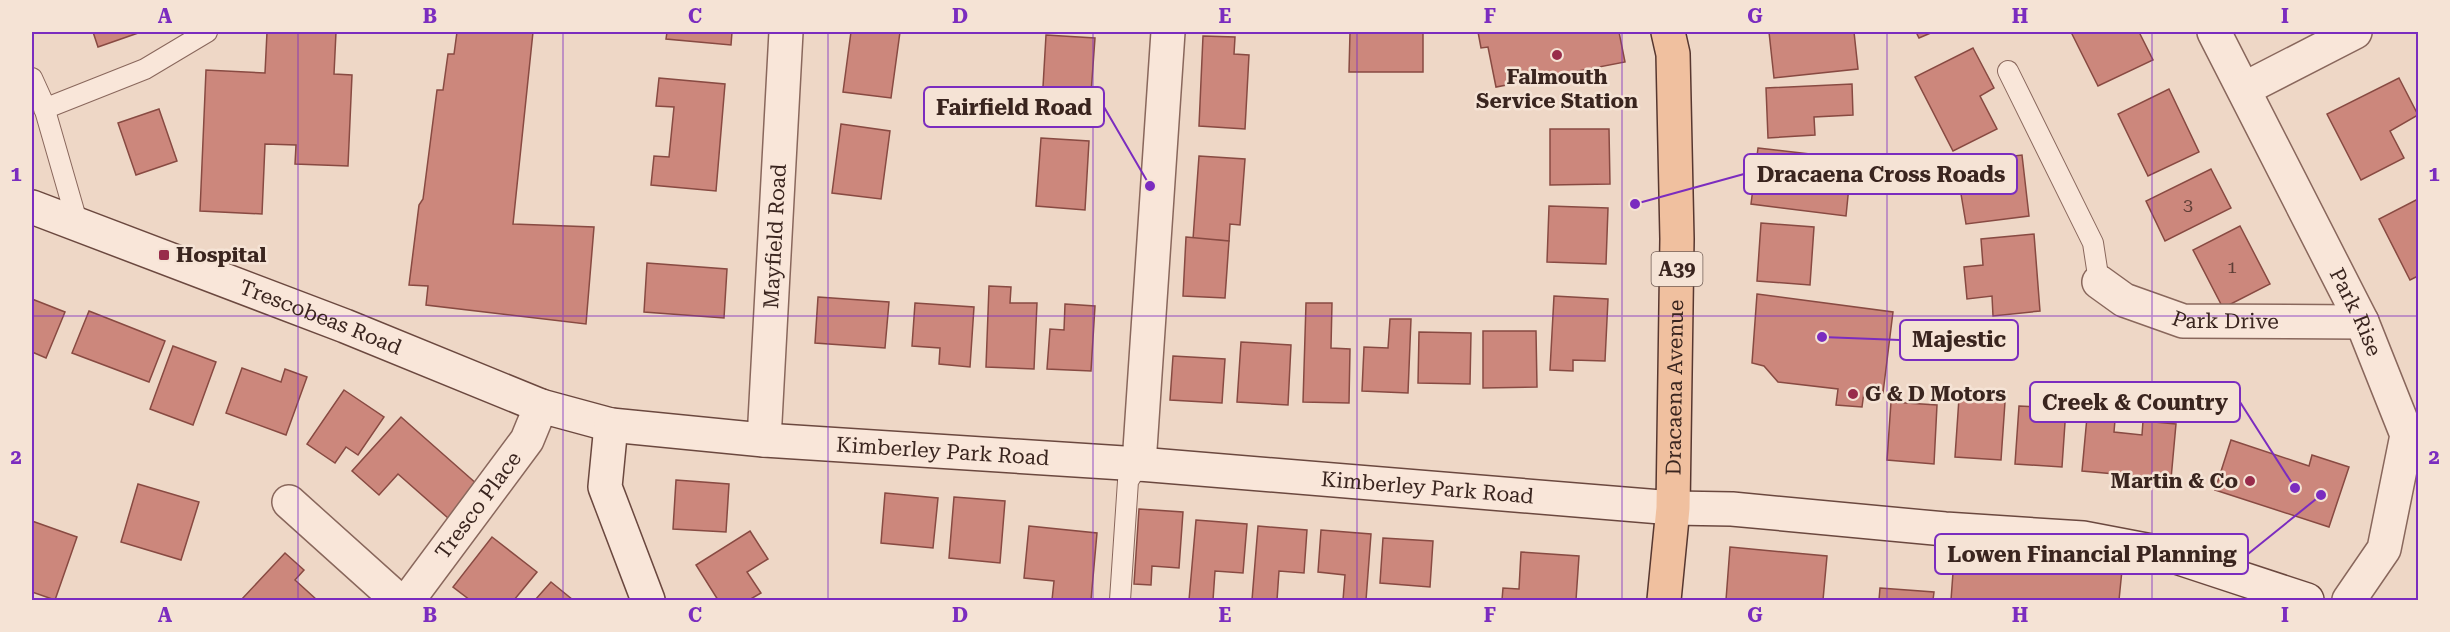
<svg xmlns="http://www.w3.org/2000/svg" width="2450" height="632" viewBox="0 0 2450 632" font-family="'Roboto Serif',serif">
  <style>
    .building { fill: #cc877c; stroke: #884a42; stroke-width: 1.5 }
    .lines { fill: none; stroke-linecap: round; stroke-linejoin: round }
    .lane-casing { stroke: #89675c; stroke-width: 22 }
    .street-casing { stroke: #89675c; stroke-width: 36 }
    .secondary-casing { stroke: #6b483f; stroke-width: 36 }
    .primary-casing { stroke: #573730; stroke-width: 36 }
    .lane { stroke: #f9e6d9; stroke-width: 20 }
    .street { stroke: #f9e6d9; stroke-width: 33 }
    .secondary { stroke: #f9e6d9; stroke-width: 33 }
    .primary { stroke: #f0c09f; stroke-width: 33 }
    .grid { fill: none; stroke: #7b2cbf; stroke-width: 1.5; stroke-opacity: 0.55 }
    .poi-dot { fill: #982c4b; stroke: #f5e3d5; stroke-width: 2 }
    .labels { text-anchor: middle; stroke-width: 5; stroke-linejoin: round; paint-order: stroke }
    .number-label { font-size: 18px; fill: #5e3e36 }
    .shield { fill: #f5e3d5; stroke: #725e56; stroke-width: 1.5 }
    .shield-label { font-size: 20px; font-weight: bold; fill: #3a251f }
    .poi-label { font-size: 21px; font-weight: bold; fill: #3a251f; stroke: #f5e3d5; text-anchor: start }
    .street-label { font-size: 21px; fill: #3a251f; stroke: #f5e3d5 }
    .leader { fill: none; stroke: #7b2cbf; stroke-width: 2 }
    .callout-dot { fill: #7b2cbf; stroke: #f5e3d5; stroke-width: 2 }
    .callout { fill: #f5e3d5; stroke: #7b2cbf; stroke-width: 2 }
    .callout-label { font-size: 22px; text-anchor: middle; font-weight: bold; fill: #3a251f }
    .neatline { fill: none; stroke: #7b2cbf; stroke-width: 2 }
    .grid-label { font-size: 20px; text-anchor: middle; font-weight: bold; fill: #7b2cbf }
  </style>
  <rect width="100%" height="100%" fill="#eed7c6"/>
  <g class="building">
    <path d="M93 32H141L98 47Z"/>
    <path d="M267 32H336L334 74 352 75 348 166 295 164 296 145 265 144 262 214 200 211 206 70 265 73Z"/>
    <path d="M457 32H533L513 224 594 227 586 324 426 305 428 286 409 285 419 205 423 199 437 90H443L448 54H454Z"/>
    <path d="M667 32H732L731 45 666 39Z"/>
    <path d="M851 32H900L891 98 843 92Z"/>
    <path d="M1350 32H1423V72H1349Z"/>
    <path d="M1478 32H1619L1625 62 1496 87 1488 47 1481 48Z"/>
    <path d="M1769 32H1854L1858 69 1774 78Z"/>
    <path d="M1916 32H1933L1919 38Z"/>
    <path d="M2071 32H2139L2153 60 2098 86Z"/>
    <path d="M1046 35 1095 38 1090 107 1042 104Z"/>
    <path d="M1203 36 1235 37 1234 54 1249 55 1245 129 1199 126Z"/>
    <path d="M1973 48 1994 88 1980 96 1997 129 1953 151 1915 77Z"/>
    <path d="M659 78 725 84 716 191 651 185 654 156 669 157 674 107 656 106Z"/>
    <path d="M2399 78 2418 115 2390 131 2404 158 2361 180 2327 114Z"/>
    <path d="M1852 84 1853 115 1814 117 1815 135 1768 138 1766 88Z"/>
    <path d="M2169 89 2199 152 2148 176 2118 114Z"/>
    <path d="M159 109 177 161 136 175 118 123Z"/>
    <path d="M841 124 890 131 881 199 832 193Z"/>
    <path d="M1550 129H1609L1610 184 1550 185Z"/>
    <path d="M1041 138 1089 141 1085 210 1036 206Z"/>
    <path d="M1758 148 1818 155 1815 182 1849 186 1846 216 1751 204Z"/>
    <path d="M2022 155 2029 216 1966 224 1961 194 1975 192 1971 161Z"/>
    <path d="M1199 156 1245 159 1240 225 1230 224 1229 241 1193 239Z"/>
    <path d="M2211 169 2231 208 2165 241 2146 201Z"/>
    <path d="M2418 199V276L2410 280 2379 219Z"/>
    <path d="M1549 206 1608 208 1606 264 1547 262Z"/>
    <path d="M1761 223 1814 227 1810 285 1757 281Z"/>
    <path d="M2240 226 2270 284 2223 308 2193 250Z"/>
    <path d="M2034 234 2040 311 1993 316 1992 296 1967 299 1964 267 1983 265 1981 239Z"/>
    <path d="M1186 237 1229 241 1225 298 1183 296Z"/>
    <path d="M647 263 727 269 724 318 644 312Z"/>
    <path d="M989 286 1011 287 1010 303H1037L1034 369 986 367Z"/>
    <path d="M1757 294 1893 312 1883 393 1864 392 1862 407 1836 405 1838 389 1778 382 1764 366 1752 363Z"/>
    <path d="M1554 296 1608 299 1605 361 1573 360V371L1550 370Z"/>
    <path d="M818 297 889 302 885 348 815 343Z"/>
    <path d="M32 299 65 312 46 358 32 352Z"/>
    <path d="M915 303 974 307 970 367 939 364 940 348 912 346Z"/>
    <path d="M1306 303H1332L1331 348 1350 349 1349 403 1303 402Z"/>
    <path d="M1065 304 1095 306 1091 371 1047 369 1050 329 1064 330Z"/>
    <path d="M89 311 165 341 149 382 72 353Z"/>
    <path d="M1390 319H1411L1408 393 1362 391 1364 347 1388 348Z"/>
    <path d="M1483 331H1536L1537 387 1483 388Z"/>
    <path d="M1419 332 1471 333 1470 384 1418 383Z"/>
    <path d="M1241 342 1291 345 1288 405 1237 402Z"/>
    <path d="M173 346 216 362 193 425 150 409Z"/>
    <path d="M1173 356 1225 359 1222 403 1170 400Z"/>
    <path d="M242 368 281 382 285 369 307 377 286 435 226 413Z"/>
    <path d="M344 390 384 417 358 455 346 447 335 463 307 444Z"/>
    <path d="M1959 398 2005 402 2001 460 1955 457Z"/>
    <path d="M1891 402 1937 405 1934 464 1887 460Z"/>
    <path d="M2019 406 2066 408 2062 467 2015 464Z"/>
    <path d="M401 417 478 485 448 518 398 474 379 495 352 471Z"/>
    <path d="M2087 417 2115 420 2114 432 2142 435 2143 421 2176 424 2171 479 2082 471Z"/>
    <path d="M2231 440 2309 466 2312 455 2349 467 2329 527 2215 490Z"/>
    <path d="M676 480 729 484 726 532 673 529Z"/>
    <path d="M138 484 199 502 181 560 121 542Z"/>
    <path d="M885 493 938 498 933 548 881 543Z"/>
    <path d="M954 497 1005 501 1000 563 949 558Z"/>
    <path d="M1139 509 1183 512 1179 568 1152 566 1151 585 1134 584Z"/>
    <path d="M1196 520 1247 524 1243 573 1215 571 1213 600H1189Z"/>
    <path d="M32 521 77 537 55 600 32 592Z"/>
    <path d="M1029 526 1097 533 1091 600H1052L1054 581 1024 578Z"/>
    <path d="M1258 526 1307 530 1304 573 1279 571 1277 600H1252Z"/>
    <path d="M1321 530 1371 534 1366 600H1343L1345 575 1318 572Z"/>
    <path d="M750 531 768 559 747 572 761 593 749 600H718L696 565Z"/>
    <path d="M492 537 537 572 514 600H470L453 587Z"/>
    <path d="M1383 538 1433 541 1430 587 1380 583Z"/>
    <path d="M1730 547 1827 556 1823 600H1726Z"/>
    <path d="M1521 552 1579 556 1576 600H1502L1503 588 1519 589Z"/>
    <path d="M285 553 304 570 295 580 317 600H241Z"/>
    <path d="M1954 559 2122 570 2119 600H1951Z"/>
    <path d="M551 582 573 600H535Z"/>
    <path d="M1880 588 1934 592 1933 600H1879Z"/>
  </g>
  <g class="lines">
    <defs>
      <g id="lane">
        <path d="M2008 71 2093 243 2099 282"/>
        <path d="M32 78 42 100 78 225"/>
        <path d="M44 109 145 69 207 32"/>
        <path d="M1120 600 1128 481 1139 464"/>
      </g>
      <g id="street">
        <path id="s1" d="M2214 32 2362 322 2407 435 2384 549 2349 600"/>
        <path d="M2244 89 2355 32"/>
        <path id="s2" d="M2099 282 2124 300 2183 321 2362 322"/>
        <path id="s3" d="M764 440 786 32"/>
        <path d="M1139 464 1168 32"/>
        <path d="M289 502 398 600"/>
        <path id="s4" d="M408 600 527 440 541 406"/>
      </g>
      <g id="secondary">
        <path id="s5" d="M32 207 345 326 541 406 611 425 764 440 1139 464 1673 508 1732 509 1945 529 2083 538 2167 554 2307 600"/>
        <path d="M611 425 605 487 648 600"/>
      </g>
      <g id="primary">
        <path id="s6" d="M1664 600 1673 508 1677 239 1673 54 1668 32"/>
      </g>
    </defs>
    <use href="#lane" class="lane-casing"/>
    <use href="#street" class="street-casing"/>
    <use href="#secondary" class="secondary-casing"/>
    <use href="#primary" class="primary-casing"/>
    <use href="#lane" class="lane"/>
    <use href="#street" class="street"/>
    <use href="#secondary" class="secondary"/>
    <use href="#primary" class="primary"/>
  </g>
  <path class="grid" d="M298 32V600M563 32V600M828 32V600M1093 32V600M1357 32V600M1622 32V600M1887 32V600M2152 32V600M32 316H2418"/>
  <g class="poi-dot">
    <circle cx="1557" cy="55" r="6"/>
    <rect x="158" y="249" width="12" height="12" rx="3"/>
    <circle cx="1853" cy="394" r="6"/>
    <circle cx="2250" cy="481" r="6"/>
  </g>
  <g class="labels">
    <g class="number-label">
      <text x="2188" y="211">3</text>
      <text x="2232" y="273">1</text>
    </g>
    <rect class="shield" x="1651.5" y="252" width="51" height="34" rx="4.5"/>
    <g class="shield-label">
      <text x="1677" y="276">A39</text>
    </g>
    <g class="poi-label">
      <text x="1557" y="84" text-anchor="middle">Falmouth<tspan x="1557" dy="24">Service Station</tspan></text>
      <text x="176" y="262">Hospital</text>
      <text x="1865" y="401">G &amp; D Motors</text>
      <text x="2238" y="488" text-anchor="end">Martin &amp; Co</text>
    </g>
    <g class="street-label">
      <text dy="7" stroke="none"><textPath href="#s3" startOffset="204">Mayfield Road</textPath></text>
      <text dy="7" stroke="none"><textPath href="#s1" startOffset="314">Park Rise</textPath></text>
      <text dy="7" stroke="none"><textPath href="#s5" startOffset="309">Trescobeas Road</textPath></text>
      <text dy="7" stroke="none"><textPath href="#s2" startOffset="136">Park Drive</textPath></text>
      <text dy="7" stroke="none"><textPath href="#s6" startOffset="213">Dracaena Avenue</textPath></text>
      <text dy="7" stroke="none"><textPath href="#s5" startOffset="952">Kimberley Park Road</textPath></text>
      <text dy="7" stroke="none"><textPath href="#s5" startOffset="1438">Kimberley Park Road</textPath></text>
      <text dy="7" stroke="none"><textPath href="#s4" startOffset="118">Tresco Place</textPath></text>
    </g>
  </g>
  <path class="leader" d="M1150 186L1104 107M1635 204L1744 174M1822 337L1900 340M2295 488L2240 402M2321 495L2248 554"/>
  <g class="callout-dot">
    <circle cx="1150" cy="186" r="6"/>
    <circle cx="1635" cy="204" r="6"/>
    <circle cx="1822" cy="337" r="6"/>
    <circle cx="2295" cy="488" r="6"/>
    <circle cx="2321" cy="495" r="6"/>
  </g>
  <g class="callout">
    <rect x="924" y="87" width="180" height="40" rx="6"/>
    <rect x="1744" y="154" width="273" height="40" rx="6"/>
    <rect x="1900" y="320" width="118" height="40" rx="6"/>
    <rect x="2030" y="382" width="210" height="40" rx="6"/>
    <rect x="1935" y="534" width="313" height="40" rx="6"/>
  </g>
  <g class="callout-label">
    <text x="1014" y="115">Fairfield Road</text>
    <text x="1881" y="182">Dracaena Cross Roads</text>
    <text x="1959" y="347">Majestic</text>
    <text x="2135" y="410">Creek &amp; Country</text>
    <text x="2092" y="562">Lowen Financial Planning</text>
  </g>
  <rect width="2450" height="632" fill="none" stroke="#f5e3d5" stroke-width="66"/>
  <rect x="33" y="33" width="2384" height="566" class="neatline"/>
  <g class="grid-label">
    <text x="165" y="23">A</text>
    <text x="430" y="23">B</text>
    <text x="695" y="23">C</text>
    <text x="960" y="23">D</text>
    <text x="1225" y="23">E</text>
    <text x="1490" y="23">F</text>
    <text x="1755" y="23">G</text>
    <text x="2020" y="23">H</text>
    <text x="2285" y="23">I</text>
    <text x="16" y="181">1</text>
    <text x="2434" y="181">1</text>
    <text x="16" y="464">2</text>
    <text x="2434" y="464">2</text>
    <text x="165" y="622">A</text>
    <text x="430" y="622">B</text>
    <text x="695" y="622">C</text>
    <text x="960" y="622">D</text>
    <text x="1225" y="622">E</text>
    <text x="1490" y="622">F</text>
    <text x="1755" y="622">G</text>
    <text x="2020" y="622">H</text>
    <text x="2285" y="622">I</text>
  </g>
</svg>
